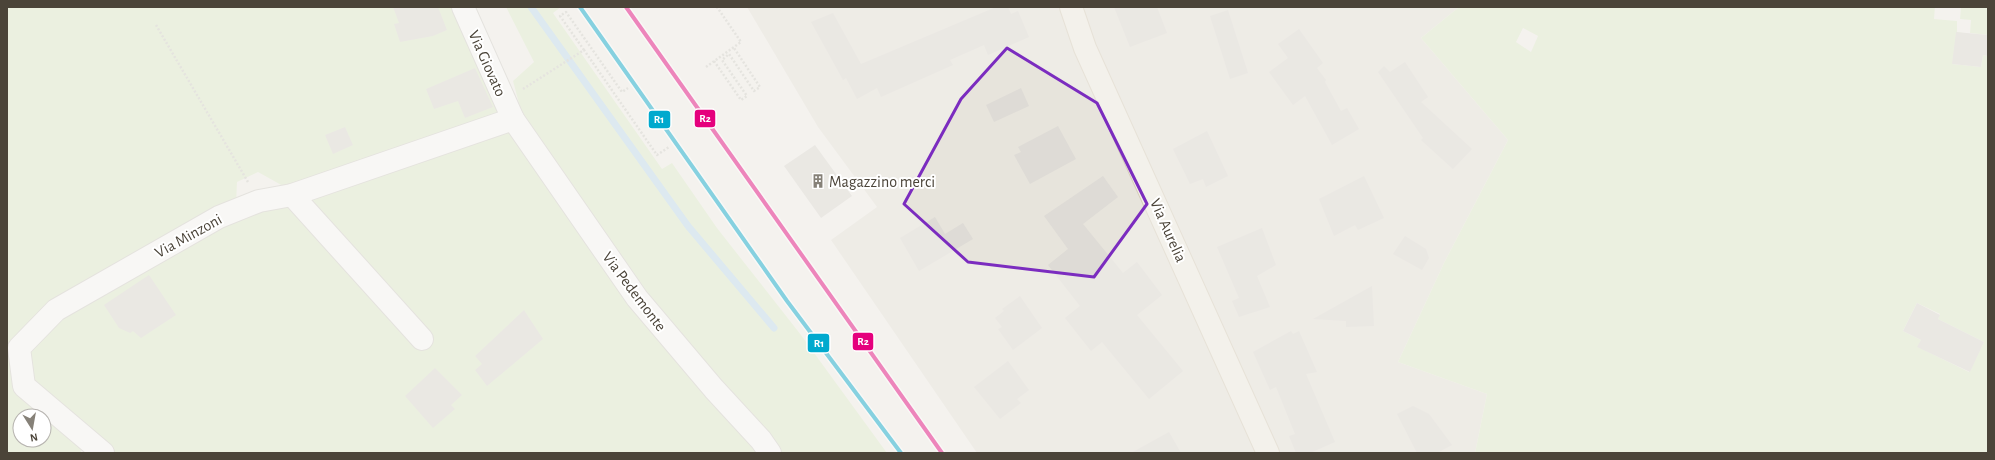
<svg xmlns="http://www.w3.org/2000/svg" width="1995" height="460" viewBox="0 0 1995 460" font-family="'Alegreya Sans',sans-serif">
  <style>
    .residential { fill: #e7e4dc }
    .green { fill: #e1eecf; fill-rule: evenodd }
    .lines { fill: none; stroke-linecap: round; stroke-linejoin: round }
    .stream { stroke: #c0ddf1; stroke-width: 7 }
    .building { fill: #dedbd6 }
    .minor-casing { stroke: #d2d0cb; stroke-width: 24 }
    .major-casing { stroke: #d6cebb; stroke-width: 24 }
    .path { stroke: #d3d2cc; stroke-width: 2.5; stroke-dasharray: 2 2; stroke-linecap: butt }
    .minor { stroke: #fdfdfc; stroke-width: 22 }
    .major { stroke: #f2efe6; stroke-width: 22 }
    .rail-1-casing { stroke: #fff; stroke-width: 7 }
    .rail-2-casing { stroke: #fff; stroke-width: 7 }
    .rail-1 { stroke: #00a9ce; stroke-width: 4 }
    .rail-2 { stroke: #e5007d; stroke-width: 4 }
    .marked { fill: none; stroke: #7b2cbf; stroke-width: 3; stroke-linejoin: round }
    .labels { text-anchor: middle; stroke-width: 4; stroke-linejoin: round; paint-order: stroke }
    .street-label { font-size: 16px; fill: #4b4439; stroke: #fff }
    .poi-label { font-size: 16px; fill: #4b4439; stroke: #fff; text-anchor: start }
    .line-badge { stroke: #fff; stroke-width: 1.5 }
    .badge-label { font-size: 11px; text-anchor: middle; font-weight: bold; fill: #fff }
  </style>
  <rect width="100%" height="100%" fill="#f4f2ee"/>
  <path class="residential" d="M747 7H1459L1421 38 1508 140 1444 263 1398 362 1487 394 1475 453H977L831 240 877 207 818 127Z"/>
  <g class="green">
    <path d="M7 7H460L508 116 292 191 258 172 237 182 236 206 16 346 21 388 80 439 81 453H7ZM20 416H44V440H20Z"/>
    <path d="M506 7H561L553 13 662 169 672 163 717 228 801 335 887 453H776L641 294 525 126 513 81 534 62Z"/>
    <path d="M1459 7H1935L1934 19 1957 21V32L1963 33 1961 51 1952 64 1981 67 1983 55 1988 56V453H1475L1487 394 1398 362 1444 263 1508 140 1421 38ZM1523 28 1538 36 1531 52 1516 42ZM1917 303 1940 314 1938 319 1984 342 1969 372 1918 347 1921 340 1903 331Z"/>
    <path d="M1961 7H1988V35L1970 33 1971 20 1960 19Z"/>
    <path d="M511 123 766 453H109L27 385 23 349 58 313 221 220Z"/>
  </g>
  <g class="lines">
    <path class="stream" d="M531 7 688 226 774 328"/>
  </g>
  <g class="building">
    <path d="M393 7H438L447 30 433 36 400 42 394 24 399 23Z"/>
    <path d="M996 7H1008L1011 14 1018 11 1029 37 988 55 984 45 950 60 953 65 881 97 877 88 857 99 846 78 843 80 811 22 833 13 861 64Z"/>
    <path d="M1114 7H1157L1167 33 1130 47Z"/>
    <path d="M1228 10 1248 73 1230 79 1210 16Z"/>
    <path d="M1299 29 1323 63 1317 68 1326 80 1325 82 1341 111 1347 108 1359 129 1332 145 1305 96 1293 105 1269 72 1288 58 1278 44Z"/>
    <path d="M1956 32 1988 35V56L1983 55 1981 67 1952 64Z"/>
    <path d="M1405 62 1428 97 1421 102 1472 149 1453 169 1421 140 1423 138 1378 72 1384 66 1390 72Z"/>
    <path d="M475 68 493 107 465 118 458 101 434 109 426 89Z"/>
    <path d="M1021 88 1029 106 994 122 986 105Z"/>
    <path d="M1058 126 1076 159 1030 184 1014 155 1021 152 1018 147Z"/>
    <path d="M345 127 353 145 333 154 325 135Z"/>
    <path d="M1207 131 1228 176 1206 187 1203 179 1190 184 1173 149Z"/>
    <path d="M815 145 852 196 821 218 784 166Z"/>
    <path d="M1103 176 1118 197 1083 224 1123 273 1137 262 1162 295 1137 315 1183 371 1149 399 1102 342 1091 351 1065 318 1080 306 1048 265 1068 249 1044 216Z"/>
    <path d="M1364 176 1384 218 1358 230 1355 225 1334 236 1319 199Z"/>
    <path d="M935 217 945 234 963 223 973 239 919 271 900 238Z"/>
    <path d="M1262 228 1276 265 1257 276 1270 307 1239 317 1232 301 1239 298 1217 247Z"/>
    <path d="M1405 236 1426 249 1429 258 1422 270 1393 254Z"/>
    <path d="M149 275 176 315 141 338 133 331 130 333 119 328 104 305Z"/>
    <path d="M1372 286 1374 326 1346 327V321L1313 319Z"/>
    <path d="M1020 296 1042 328 1013 350 998 329 1002 327 995 318 1004 311 1002 309Z"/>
    <path d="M1917 303 1940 315 1938 319 1984 342 1970 372 1917 347 1921 340 1903 331Z"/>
    <path d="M524 310 543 339 487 386 475 370 482 364 475 356Z"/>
    <path d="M1291 331 1293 334 1299 331 1317 372 1306 374 1335 442 1310 453H1296L1289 436 1295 434 1276 387 1270 390 1253 352Z"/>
    <path d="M1008 361 1029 390 1017 399 1021 403 1000 419 974 387Z"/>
    <path d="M435 368 462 395 451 405 455 409 433 428 405 396Z"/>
    <path d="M1413 406 1429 414 1452 445 1437 453H1417L1397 414Z"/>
    <path d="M1169 432 1181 453H1131Z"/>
  </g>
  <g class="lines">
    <defs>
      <g id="minor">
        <path d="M463 7 513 119 637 298 714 389 761 440 770 453"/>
        <path d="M292 195 422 339"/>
        <path d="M103 453 24 386 19 348 56 310 219 217 259 201 292 195 513 119"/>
      </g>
      <path id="major" d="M1071 7 1085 48 1268 453"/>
    </defs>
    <use href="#minor" class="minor-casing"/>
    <use href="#major" class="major-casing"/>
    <g class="path">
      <path d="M156 25 248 182"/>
      <path d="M584 50 560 16 566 12 622 92 628 88"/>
      <path d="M714 61 741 100 747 96 722 60 729 54 754 91 760 87 734 48"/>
      <path d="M706 67 741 42 717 7"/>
      <path d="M523 89 584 50 657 155 669 147"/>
    </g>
    <use href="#minor" class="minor"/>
    <use href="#major" class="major"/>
    <defs>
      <path id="rail-1" d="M580 7 787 301 901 453"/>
      <path id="rail-2" d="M626 7 942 453"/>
    </defs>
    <use href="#rail-1" class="rail-1-casing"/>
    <use href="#rail-2" class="rail-2-casing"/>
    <use href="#rail-1" class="rail-1"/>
    <use href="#rail-2" class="rail-2"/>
  </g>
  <path d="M0 0H1995V460H0ZM1007 48 1097 103 1147 204 1094 277 968 262 904 204 961 99Z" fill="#f4f2ee" fill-opacity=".55" fill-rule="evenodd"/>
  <path class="marked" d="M1007 48 1097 103 1147 204 1094 277 968 262 904 204 961 99Z"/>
  <defs>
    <symbol id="building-bare" viewBox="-9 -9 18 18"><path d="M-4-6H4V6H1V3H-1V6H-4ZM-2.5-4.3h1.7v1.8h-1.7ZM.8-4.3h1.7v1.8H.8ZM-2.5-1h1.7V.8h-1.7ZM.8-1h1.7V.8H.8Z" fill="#868178" stroke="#fff" stroke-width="2.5" paint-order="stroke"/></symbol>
  </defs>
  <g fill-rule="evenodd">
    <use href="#building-bare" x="808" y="171" width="20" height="20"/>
  </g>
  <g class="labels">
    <g class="street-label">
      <text transform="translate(488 63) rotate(66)" y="6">Via Giovato</text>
      <text transform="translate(1169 230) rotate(66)" y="6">Via Aurelia</text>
      <text transform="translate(188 235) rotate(-29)" y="6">Via Minzoni</text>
      <text transform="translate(635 291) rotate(53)" y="6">Via Pedemonte</text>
    </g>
    <g class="poi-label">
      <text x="829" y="187">Magazzino merci</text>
    </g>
  </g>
  <g class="line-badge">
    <rect x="694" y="109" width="22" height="19" rx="4" fill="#e5007d"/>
    <rect x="648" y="110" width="23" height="19" rx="4" fill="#00a9ce"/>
    <rect x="852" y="332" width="22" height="19" rx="4" fill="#e5007d"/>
    <rect x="807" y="333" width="23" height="20" rx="4" fill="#00a9ce"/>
  </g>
  <g class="badge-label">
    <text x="705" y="122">R2</text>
    <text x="659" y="123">R1</text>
    <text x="863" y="345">R2</text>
    <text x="819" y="347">R1</text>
  </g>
  <rect width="1995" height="460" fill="none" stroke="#4b4439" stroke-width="16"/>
  <g transform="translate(32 428) rotate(169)"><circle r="19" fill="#ffffff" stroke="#b7b4b0"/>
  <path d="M0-3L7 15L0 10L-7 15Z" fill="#868178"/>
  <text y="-6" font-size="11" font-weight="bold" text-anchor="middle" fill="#4b4439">N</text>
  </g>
</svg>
